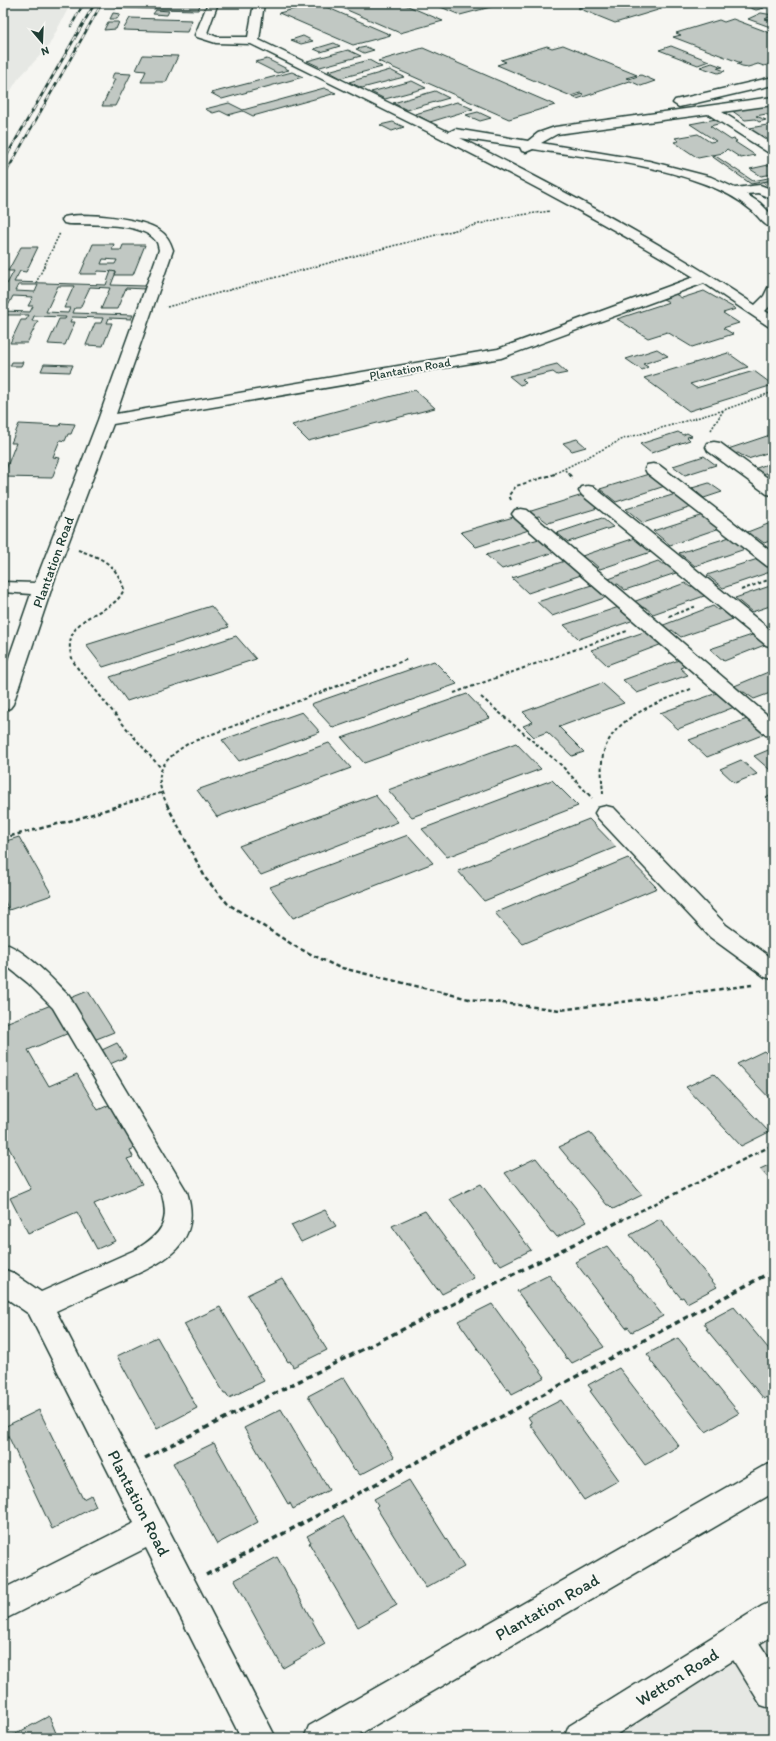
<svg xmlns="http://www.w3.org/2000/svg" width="776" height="1741" viewBox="0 0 776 1741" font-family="Itim,sans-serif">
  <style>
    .built { fill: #e6e8e4 }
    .building { fill: #c1c8c3; stroke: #1f3d34; fill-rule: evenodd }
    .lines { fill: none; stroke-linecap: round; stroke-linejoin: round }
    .minor-casing { stroke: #1f3d34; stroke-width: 3 }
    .major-casing { stroke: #1f3d34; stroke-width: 3 }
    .path-far3 { stroke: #1f3d34; stroke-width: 1.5; stroke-dasharray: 2 1.5; stroke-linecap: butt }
    .path-far2 { stroke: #1f3d34; stroke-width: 2; stroke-dasharray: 3.5 2.5; stroke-linecap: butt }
    .path-far1 { stroke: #1f3d34; stroke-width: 2.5; stroke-dasharray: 4.5 3; stroke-linecap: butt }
    .path { stroke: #1f3d34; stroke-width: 3.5; stroke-dasharray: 5.5 4; stroke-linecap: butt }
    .minor { fill: #f6f6f2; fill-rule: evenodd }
    .major { fill: #f6f6f2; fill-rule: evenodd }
    .rail-casing { stroke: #1f3d34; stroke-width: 2.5 }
    .rail { stroke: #f6f6f2; stroke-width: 1.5; stroke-dasharray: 5; stroke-linecap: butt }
    .labels { text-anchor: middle; stroke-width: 4; stroke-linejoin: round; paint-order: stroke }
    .far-street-label { font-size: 12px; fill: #1f3d34; stroke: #f6f6f2 }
    .street-label { font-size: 14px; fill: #1f3d34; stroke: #f6f6f2 }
    .near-street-label { font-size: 17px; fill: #1f3d34; stroke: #f6f6f2 }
  </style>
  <rect width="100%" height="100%" fill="#f6f6f2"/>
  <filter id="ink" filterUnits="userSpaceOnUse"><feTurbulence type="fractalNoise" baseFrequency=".025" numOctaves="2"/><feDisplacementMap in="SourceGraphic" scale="8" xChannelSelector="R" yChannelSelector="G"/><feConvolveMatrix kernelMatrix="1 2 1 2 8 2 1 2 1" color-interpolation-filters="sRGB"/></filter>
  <g filter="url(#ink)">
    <g class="built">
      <path d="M3 3H71L48 47 18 79 3 103Z"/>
      <path d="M773 1617V1738H581Z"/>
    </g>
    <g class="building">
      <path d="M118 3H201L198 10 115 8Z"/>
      <path d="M317 3 391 35 353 45 279 13Z"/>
      <path d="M331 3H401L443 21 400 33Z"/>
      <path d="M431 3H500L502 4 460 15Z"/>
      <path d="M595 3H681L615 23 578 8Z"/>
      <path d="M737 3H751L764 8 756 10Z"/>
      <path d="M156 10 169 11 167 15 153 14Z"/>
      <path d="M113 13 120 14 117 19H110Z"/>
      <path d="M761 13 773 15 765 19 773 21V28L748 19Z"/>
      <path d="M130 18 192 20 187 32 123 30Z"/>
      <path d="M733 19 773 34V63L764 66 758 64 748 67 742 66 737 64 741 63 673 37 681 35 676 33 719 20 724 22Z"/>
      <path d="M108 22H119L116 29 104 30Z"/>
      <path d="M303 36 313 41 301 44 291 40Z"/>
      <path d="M334 43 340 46 321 52 314 49Z"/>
      <path d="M563 45 637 75 626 78 629 79 641 75 655 81 641 86 630 81 577 99 573 97 583 94 580 93 571 96 497 65 506 62 501 60 547 46 552 48Z"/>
      <path d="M671 46 709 61 698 65 659 50Z"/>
      <path d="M366 47 374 50 364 53 356 49Z"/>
      <path d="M423 48 555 105 509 119 378 61Z"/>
      <path d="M348 50 361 56 320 67 307 61Z"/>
      <path d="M143 55 178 56 166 82H141L146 71 136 70Z"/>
      <path d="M267 59 289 70 277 73 255 62Z"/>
      <path d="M369 60 382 67 341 78 328 71Z"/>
      <path d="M712 63 723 67 717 68 725 71 718 73 700 67Z"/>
      <path d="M390 70 404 77 362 88 349 82Z"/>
      <path d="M292 72 303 77 222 99 211 93Z"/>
      <path d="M114 73 131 74 115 106H102L115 79H111Z"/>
      <path d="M412 81 426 88 385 99 371 92Z"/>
      <path d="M324 88 336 93 253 116 243 111 228 115 220 111 213 113 205 109 229 103 243 110Z"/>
      <path d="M435 91 449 98 407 110 393 103Z"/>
      <path d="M457 102 473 109 430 122 415 114Z"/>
      <path d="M773 104V118L766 114 756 116 766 120 759 122 755 119 745 120 731 110Z"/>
      <path d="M478 112 491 118 480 121 466 115Z"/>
      <path d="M716 119 722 123 710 126 731 140 734 139 737 141 735 142 755 155 741 158 727 149 723 153 698 158 674 142 679 141 675 138 698 134 710 142 716 141 690 124Z"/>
      <path d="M393 122 404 127 392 131 380 125Z"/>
      <path d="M773 124V148L744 129Z"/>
      <path d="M710 155H714L753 181 773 177V180L751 184Z"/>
      <path d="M773 164V174L761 176 750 169Z"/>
      <path d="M773 180V190L763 182Z"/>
      <path d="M93 244H114L112 250H121L123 245H145L133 275H115L116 272 98 271 97 274H80ZM103 259 117 260 115 264H101Z"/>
      <path d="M21 247H38L26 272 20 271 14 282 106 285 111 271 116 272 111 285 145 286 144 289 126 288 117 309H101L110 288 90 287 80 308H75L73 313 133 315 131 319 109 318 107 323H112L103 346 86 345 95 323H101L103 318 72 317 70 322H75L65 345 48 344 59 319H65L66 317 34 316 32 321H38L27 343H10L21 320H26L29 315H3V311L30 312 33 306H28L33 297 13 296 8 306H3V284H7L14 271H8ZM18 285H38L35 292 15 291ZM58 286H74L64 308H70L68 313 46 312Z"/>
      <path d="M704 291 736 309 723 313 739 323 723 328 733 334 692 347 667 332 648 338 617 319 669 302 663 299 675 294 682 298Z"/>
      <path d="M657 349 668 356 643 364 648 367 642 370 626 359Z"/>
      <path d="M728 353 748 367 690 384 696 388 754 371 773 385 689 411 644 378Z"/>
      <path d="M12 362H23L21 366H10Z"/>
      <path d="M44 364 73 365 70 372 41 371Z"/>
      <path d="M557 364 567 373 557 375 553 372 522 379 526 383 520 385 509 376Z"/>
      <path d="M415 390 435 408 308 441 292 425 316 418 314 417Z"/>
      <path d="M61 423 75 424 71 434H68L65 441 60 440 53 457 60 458 52 478 3 477 16 443H11L19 424 60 426Z"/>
      <path d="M678 432 683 435 687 433 692 436 687 437 690 440 651 453 640 444Z"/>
      <path d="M773 434V451L748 459 738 453 734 454 728 449Z"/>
      <path d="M577 439 586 447 572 451 563 443Z"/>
      <path d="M704 456 716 465 685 475 673 466Z"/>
      <path d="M773 462V478L766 473 761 474 754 469Z"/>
      <path d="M652 473 668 485 616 502 600 489Z"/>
      <path d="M709 483 722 492 704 498 692 488Z"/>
      <path d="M679 493 695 506 643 523 626 509Z"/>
      <path d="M586 494 601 507 548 523 539 516 534 517 528 512Z"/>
      <path d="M706 514 723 527 670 545 653 531Z"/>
      <path d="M517 516 532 529 476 547 461 532Z"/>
      <path d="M602 518 613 527 568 542 557 533Z"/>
      <path d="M773 522V540L764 543 756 537 752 538 745 533Z"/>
      <path d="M733 536 748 548 695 566 679 553Z"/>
      <path d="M638 537 654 551 600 569 591 561 586 562 579 557Z"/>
      <path d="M542 538 558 551 502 569 486 555Z"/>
      <path d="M761 558 773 567V571L723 588 707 575Z"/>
      <path d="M568 560 584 574 528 593 512 578Z"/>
      <path d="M658 561 662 564 668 563 679 572 625 590 618 584 613 585 606 580Z"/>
      <path d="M685 583 690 587 695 585 707 595 653 614 645 607 640 608 633 602Z"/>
      <path d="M595 584 610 596 552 616 537 602Z"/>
      <path d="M773 585V605L752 612 735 598Z"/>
      <path d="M211 606 229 627 103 667 86 645Z"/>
      <path d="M622 606 637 619 579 639 564 625Z"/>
      <path d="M713 606 718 610 723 608 736 618 681 637 672 630 668 632 661 626Z"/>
      <path d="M650 630 665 643 607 665 591 650Z"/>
      <path d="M755 634 767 644 724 661 710 649Z"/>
      <path d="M236 636 256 659 127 701 110 677Z"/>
      <path d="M679 660 685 666 680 668 688 675 637 693 623 680Z"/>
      <path d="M434 661 457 684 333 728 311 704Z"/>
      <path d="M773 670V692L754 699 744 692 740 693 732 687Z"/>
      <path d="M602 683 624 703 559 727 584 752 572 756 547 732 534 737 523 726 533 722 523 712Z"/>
      <path d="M720 692 737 706 678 729 660 713Z"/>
      <path d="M467 694 490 718 364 763 342 738Z"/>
      <path d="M302 712 320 732 239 761 222 740Z"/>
      <path d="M750 718 767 733 707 757 689 740Z"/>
      <path d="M329 743 351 768 217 817 197 790Z"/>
      <path d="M516 743 541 769 412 817 388 790Z"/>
      <path d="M773 748V768L770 770 754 756Z"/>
      <path d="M741 760 757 774 735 783 720 769Z"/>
      <path d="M552 780 578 806 447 857 422 829Z"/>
      <path d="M773 794V805L765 797Z"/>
      <path d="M375 795 398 822 261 875 239 846Z"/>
      <path d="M589 819 616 847 484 901 458 871Z"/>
      <path d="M408 835 433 863 293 918 270 887Z"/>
      <path d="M19 837 52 895 9 910 3 898V842Z"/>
      <path d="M628 858 657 888 523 944 495 913Z"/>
      <path d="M88 991 114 1032 94 1040 68 999Z"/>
      <path d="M51 1005 69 1033 28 1050 49 1086 77 1074 98 1110 109 1105 135 1148 130 1150 133 1157 127 1159 142 1184 94 1204 115 1241 97 1249 77 1212 28 1233 10 1198 31 1189 3 1137V1024Z"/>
      <path d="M117 1043 126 1057 110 1064 102 1050Z"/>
      <path d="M764 1051 773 1060V1102L737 1064Z"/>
      <path d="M714 1074 769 1132 741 1146 686 1087Z"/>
      <path d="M590 1133 642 1195 613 1209 609 1205H607L559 1147Z"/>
      <path d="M536 1158 587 1222 557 1237 553 1232H551L505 1173Z"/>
      <path d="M773 1163V1183L760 1169Z"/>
      <path d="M481 1184 531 1250 501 1265 497 1260 495 1261 450 1199Z"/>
      <path d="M325 1210 336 1226 301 1242 291 1225Z"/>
      <path d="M425 1211 474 1278 442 1294 438 1288 437 1289 392 1226Z"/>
      <path d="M660 1219 717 1287 687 1303 683 1297 681 1298 630 1235Z"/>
      <path d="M607 1246 663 1316 632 1332 628 1327 626 1328 575 1262Z"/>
      <path d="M549 1275 604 1347 572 1363 568 1358 567 1359 517 1291Z"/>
      <path d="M282 1278 327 1350 293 1367 290 1361 288 1362 247 1295Z"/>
      <path d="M492 1304 545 1377 512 1394 509 1389 507 1390 458 1321Z"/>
      <path d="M220 1307 264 1381 229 1398 226 1393H224L184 1324Z"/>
      <path d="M734 1307 773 1354V1394L764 1399 706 1329H708L704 1323Z"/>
      <path d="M157 1337 197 1408 157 1429 117 1356Z"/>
      <path d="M678 1338 739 1413 706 1432 650 1360 651 1359 647 1354Z"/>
      <path d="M619 1368 679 1446 645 1465 590 1391 592 1390 588 1385Z"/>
      <path d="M344 1377 394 1457 360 1475 355 1469 354 1470 308 1396Z"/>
      <path d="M561 1400 619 1480 584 1500 530 1424 532 1423 528 1417Z"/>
      <path d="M281 1409 329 1490 293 1509 290 1503 288 1504 244 1428Z"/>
      <path d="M39 1410 83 1499 91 1495 96 1506 52 1529 4 1427Z"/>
      <path d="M214 1443 258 1522 217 1544 173 1463Z"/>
      <path d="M409 1480 464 1567 426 1588 376 1507 378 1505 374 1499Z"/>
      <path d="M343 1516 397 1605 358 1627 309 1543 311 1542 307 1536Z"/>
      <path d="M277 1557 325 1644 283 1668 235 1580Z"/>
      <path d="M49 1716 58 1738H8Z"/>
    </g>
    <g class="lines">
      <defs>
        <g id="minor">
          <path d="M208 3H218L207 33 217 37H248L254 3H264L259 40 449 132 455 129 528 141 538 133 555 127 773 97V105L722 112 773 144V154L769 153 708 114 557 134 541 143 649 161 711 177 735 188 760 185 773 190V199L758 193 746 194 760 203 773 216V228C763 226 758 215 750 209 736 197 719 189 702 183 649 163 589 158 533 149L526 152 522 151 520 147 460 138C561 189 661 242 755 305L764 296 768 288 773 287V303L765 311 773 316V327L768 326 704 283 501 358 113 424 55 578 13 704 10 708 3 710V675L31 594 3 592V582L35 583 98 420 159 250C158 247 158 243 156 241 143 222 90 225 69 224L64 223 62 220 64 217C83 212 143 218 159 230 167 235 170 241 173 250L116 414 498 349 694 277C551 190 401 118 251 44L216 43 197 37 195 35Z"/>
          <path d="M773 77V85L679 107 673 103 675 100Z"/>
          <path d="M714 442 720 443 773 482V495L767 494 708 451 706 447 708 443Z"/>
          <path d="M653 464 659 465 773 553V567L767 566 647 473 645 469 647 465Z"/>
          <path d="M588 486 594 487 773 632V647L766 645 582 495 579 491 582 487Z"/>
          <path d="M521 509 527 510 773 720V737L766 735 515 518 512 514 515 510Z"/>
          <path d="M606 806 614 808 726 925 773 959V979L765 977 710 937 598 818 595 813 598 808Z"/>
          <path d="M3 943C26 950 52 979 69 996L187 1192C204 1246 160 1264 119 1282 98 1292 77 1301 56 1311L276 1738H241L146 1548 3 1620V1589L134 1523 29 1314 3 1296V1269L13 1273 41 1292 137 1249C161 1234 170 1223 162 1194L53 1008 28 983 3 963Z"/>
          <path d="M773 1463V1493L353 1738H304L309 1726 762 1467Z"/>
          <path d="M738 1623 749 1628 773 1664V1709L761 1705 727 1650 722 1639 727 1628Z"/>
        </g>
        <path id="major" d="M773 1601V1635L611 1738H564L569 1726 762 1606Z"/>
      </defs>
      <use href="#minor" class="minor-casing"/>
      <use href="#major" class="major-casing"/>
      <g class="path-far3">
        <path d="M36 283 60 233"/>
        <path d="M167 307 369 252 507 217 550 211"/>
        <path d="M711 430 723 411"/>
        <path d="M565 470 570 475"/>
        <path d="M552 475 623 439 724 410 773 392"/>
      </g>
      <g class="path-far2">
        <path d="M569 474 573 479"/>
        <path d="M511 500 509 495 516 486 555 474"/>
        <path d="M78 550C102 558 116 564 124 589 116 610 92 610 78 626 71 633 68 644 71 654 73 666 84 675 91 684 113 713 137 741 161 768"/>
        <path d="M741 590 768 580"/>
        <path d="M669 616 697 606"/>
        <path d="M454 693 627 631"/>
        <path d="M481 697 561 765 592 798"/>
        <path d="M603 794C602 780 600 765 604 751 616 714 662 702 693 688"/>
        <path d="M118 806 161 793"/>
        <path d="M168 806C151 774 161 761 189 743L408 659"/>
      </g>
      <g class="path-far1">
        <path d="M167 805 206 879 228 904 298 948 338 967 469 999 560 1010 752 985"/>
        <path d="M3 838 77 819 121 805"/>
        <path d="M620 1221 773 1145"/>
      </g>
      <g class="path">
        <path d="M145 1458 622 1220"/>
        <path d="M206 1575 773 1271"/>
      </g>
      <use href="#minor" class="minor"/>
      <use href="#major" class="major"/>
      <defs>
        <g id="rail">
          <path d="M71 26 84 3"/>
          <path d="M3 162 95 3"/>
          <path d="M3 178 102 3"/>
        </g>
      </defs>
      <use href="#rail" class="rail-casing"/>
      <use href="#rail" class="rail"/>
    </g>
  </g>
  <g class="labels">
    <g class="far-street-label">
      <text transform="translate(410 369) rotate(-10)" y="4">Plantation Road</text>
    </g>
    <g class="street-label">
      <text transform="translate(53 562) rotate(-70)" y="5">Plantation Road</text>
    </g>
    <g class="near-street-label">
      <text transform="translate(139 1503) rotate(63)" y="6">Plantation Road</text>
      <text transform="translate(547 1607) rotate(-30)" y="6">Plantation Road</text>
      <text transform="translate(677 1677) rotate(-32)" y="6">Wetton Road</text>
    </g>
  </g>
  <rect width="776" height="1741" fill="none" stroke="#f6f6f2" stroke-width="16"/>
  <rect x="8" y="8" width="760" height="1725" fill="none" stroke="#1f3d34" stroke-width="1.5" filter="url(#ink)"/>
  <g transform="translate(42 42) rotate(161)" stroke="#f6f6f2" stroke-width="3" paint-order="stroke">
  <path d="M0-3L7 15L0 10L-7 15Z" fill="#1f3d34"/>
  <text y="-6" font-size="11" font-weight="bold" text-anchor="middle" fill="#1f3d34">N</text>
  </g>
</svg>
